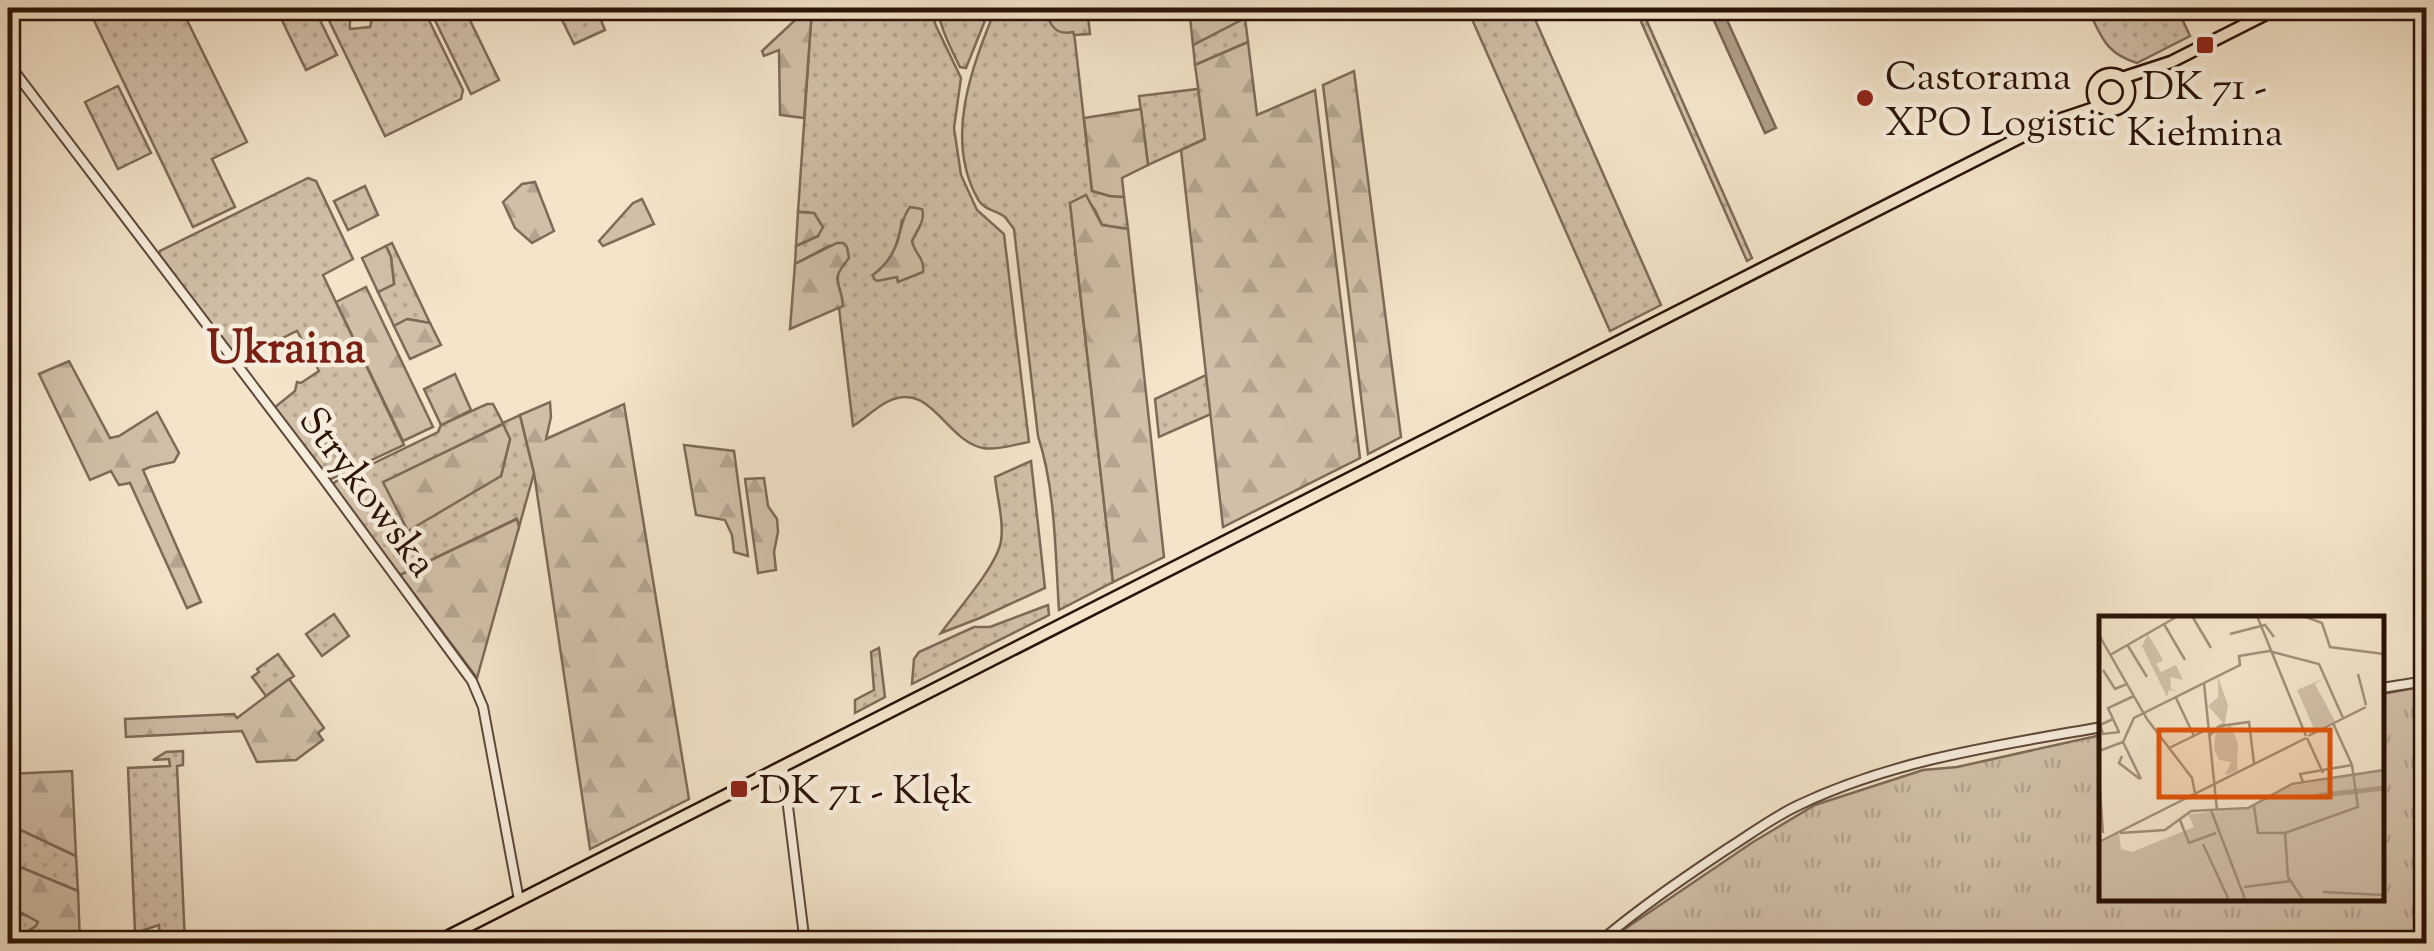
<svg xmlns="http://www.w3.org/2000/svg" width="2434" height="951" viewBox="0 0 2434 951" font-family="'Sorts Mill Goudy',serif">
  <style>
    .grass { fill: url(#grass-dots); stroke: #7e6a58; stroke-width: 2.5; fill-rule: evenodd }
    .forest { fill: url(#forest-firs); stroke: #7e6a58; stroke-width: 2.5 }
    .park { fill: url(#park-tufts); stroke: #7e6a58; stroke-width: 2.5 }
    .water { fill: #af9d88; stroke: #7a6654; stroke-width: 2.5 }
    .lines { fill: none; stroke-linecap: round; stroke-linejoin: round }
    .stream { stroke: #7a6654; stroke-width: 2.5 }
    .minor-casing { stroke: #5d4738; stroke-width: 12 }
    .major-casing { stroke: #2b1307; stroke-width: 15 }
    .minor { stroke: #f7eddd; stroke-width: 8 }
    .major { stroke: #f3e4ca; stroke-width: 10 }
    .poi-dot { fill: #8f2418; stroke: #f7eddd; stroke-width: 4 }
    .labels { text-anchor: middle; stroke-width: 9; stroke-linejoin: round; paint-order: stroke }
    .poi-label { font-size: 40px; fill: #2b1307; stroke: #f7eddd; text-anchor: start }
    .street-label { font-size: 40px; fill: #2b1307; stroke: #f7eddd }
    .quarter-label { font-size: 45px; font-weight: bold; fill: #7a1f14; stroke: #f7eddd }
    .inset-river { fill: none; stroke: #af9d88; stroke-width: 5 }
    .inset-road { fill: none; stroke: #a3907c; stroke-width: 2.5 }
    .view { fill: #df560c; fill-opacity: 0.15; stroke: #df560c; stroke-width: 5 }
    .inset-edge { fill: none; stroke: #2b1307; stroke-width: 5 }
  </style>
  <defs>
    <pattern id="grass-dots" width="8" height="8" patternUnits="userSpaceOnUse" patternTransform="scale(2.5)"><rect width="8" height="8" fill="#d1c0a9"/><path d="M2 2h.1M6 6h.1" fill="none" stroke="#b4a490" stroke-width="1.8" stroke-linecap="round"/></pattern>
    <pattern id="forest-firs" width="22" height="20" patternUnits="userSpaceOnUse" patternTransform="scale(2.5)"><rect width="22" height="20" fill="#d1c0a9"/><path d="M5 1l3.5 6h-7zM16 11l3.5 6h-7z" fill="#b4a490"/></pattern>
    <pattern id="park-tufts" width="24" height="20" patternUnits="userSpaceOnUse" patternTransform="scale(2.5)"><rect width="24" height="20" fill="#d1c0a9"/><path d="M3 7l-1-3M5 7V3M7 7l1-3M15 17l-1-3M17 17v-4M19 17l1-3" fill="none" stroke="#b4a490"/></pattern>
  </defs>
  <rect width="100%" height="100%" fill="#f3e4ca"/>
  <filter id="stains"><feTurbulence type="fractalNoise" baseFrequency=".002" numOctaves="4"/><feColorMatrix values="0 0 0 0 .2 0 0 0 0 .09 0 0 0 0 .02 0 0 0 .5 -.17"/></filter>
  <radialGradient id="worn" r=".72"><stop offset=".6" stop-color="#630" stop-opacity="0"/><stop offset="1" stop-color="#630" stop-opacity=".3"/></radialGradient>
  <g class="grass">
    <path d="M88 8H181L247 142 212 159 235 207 193 227Z"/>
    <path d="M276 8H314L337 55 306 70Z"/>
    <path d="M323 8H360C352 12 349 20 350 29L370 27 374 10 372 8H423L463 90 461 99 385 136Z"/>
    <path d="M429 8H464L499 80 471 94Z"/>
    <path d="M556 8H596L605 30 574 44Z"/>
    <path d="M812 8H930L936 26 961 78 954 128 961 175 977 210 1004 234 1029 442C1016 444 996 451 983 448 945 441 930 377 885 403 873 410 864 419 853 426L839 308 843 306C842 292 835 283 839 268 847 261 851 252 843 243L829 246 795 264 796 246 818 236 808 212H798ZM902 220 920 226 912 241 915 251 898 281 897 277 873 275C893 260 898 245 902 220Z"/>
    <path d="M937 8H990L966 68 960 67C950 47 941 29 937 8Z"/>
    <path d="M996 8H1045L1049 21 1074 32 1092 191 1110 196 1124 197 1128 229 1102 225 1095 210 1089 202 1070 203 1113 582 1059 610C1055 552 1056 492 1038 436L1014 229C1013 228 1006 218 1005 217 996 210 986 211 979 201 943 140 972 66 996 8Z"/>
    <path d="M1467 8H1530L1661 305 1610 331Z"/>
    <path d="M1635 8H1641L1752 258 1747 261Z"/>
    <path d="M2087 8H2177L2190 36 2137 63C2104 53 2102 36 2087 8Z"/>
    <path d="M1245 18 1248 42 1195 65 1193 45Z"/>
    <path d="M118 86 151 153 118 169 85 102Z"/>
    <path d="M1198 89 1205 139 1148 165 1139 96Z"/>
    <path d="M308 178 316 181 353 259 323 275 404 445 329 480 274 408 295 391 297 382 301 383 319 371 297 331 260 349 264 358 244 368 158 258 160 251Z"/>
    <path d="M365 186 378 215 348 230 334 201Z"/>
    <path d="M392 243 430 323 408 319 394 326 378 292 394 284 391 257 386 246Z"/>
    <path d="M1206 375 1211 414 1159 437 1155 399Z"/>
    <path d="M487 404H493L503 423 520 415 534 473 519 527 516 519 400 575 333 485 335 482 438 432 441 425ZM502 424 510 439 501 476 453 449Z"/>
    <path d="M1031 461 1045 588 980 618 941 633C957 610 997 566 1001 541 1004 521 997 497 995 477Z"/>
    <path d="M1048 605 1049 615 912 684 914 659 919 652 974 627H990Z"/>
    <path d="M334 614 349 636 322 656 306 634Z"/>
    <path d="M879 648 885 697 855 713V700L874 690 871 652Z"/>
    <path d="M278 654 294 676 266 696 252 677 259 672 257 669Z"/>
    <path d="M183 751V765L177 766 185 943H160L159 925 135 933 128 768 170 766 169 759 153 760 166 752Z"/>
    <path d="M8 824 76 856 78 891 8 862Z"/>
    <path d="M14 912 34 918 38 922 36 926 27 932 26 943 8 944V913Z"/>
  </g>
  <g class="forest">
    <path d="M808 8H812L804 118 780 115 779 50 764 56 762 51Z"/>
    <path d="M1045 8H1087L1090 34 1074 35 1073 32C1055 36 1049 24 1045 8Z"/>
    <path d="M1189 8H1244L1245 18 1193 45Z"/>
    <path d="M1248 42 1257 115 1315 90 1360 458 1223 527 1181 150 1205 139 1195 65Z"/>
    <path d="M1354 71 1401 437 1368 454 1323 85Z"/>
    <path d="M1141 109 1148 165 1122 178 1124 197 1110 196 1092 191 1084 118Z"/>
    <path d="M535 182 554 231 532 243 515 228 503 202 522 184Z"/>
    <path d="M1086 195 1102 225 1128 229 1164 557 1113 582 1070 203Z"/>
    <path d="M642 199 654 224 603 246 599 241 633 203Z"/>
    <path d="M910 207 922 209C926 221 916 231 912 241 914 253 925 258 923 272L898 282 897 277 877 281 874 279 873 275C888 264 896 251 900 232 903 222 903 216 910 207Z"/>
    <path d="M798 212 814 213 823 227 818 236 796 246Z"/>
    <path d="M837 243H843L847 247 849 258C828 284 841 279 843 306L790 329 795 264Z"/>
    <path d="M386 246 391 257 394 284 378 292 362 258Z"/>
    <path d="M366 287 433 427 403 441 336 302Z"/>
    <path d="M407 319 430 323 441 345 410 359 394 326Z"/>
    <path d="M69 361 110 438 119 436 157 412 179 453 174 462 150 467 143 470 201 602 187 608 130 483 119 485 111 471 90 480 39 374Z"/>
    <path d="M455 374 471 410 441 425 424 389Z"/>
    <path d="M550 402 551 417 546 439 624 404 689 799 590 849 534 473 520 415Z"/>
    <path d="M503 424 510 439 501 476 408 531 383 482Z"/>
    <path d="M684 445 734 451 748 556 734 552 732 535 725 520 696 515Z"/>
    <path d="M764 478 768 506 777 519 778 532 774 552 776 570 758 573 745 479Z"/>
    <path d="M517 519 519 527 477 678 400 575Z"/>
    <path d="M289 679 324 728 318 733 323 740 296 760 257 762 242 731 126 737 125 719 234 714 237 718Z"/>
    <path d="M72 771 76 856 8 824V774Z"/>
    <path d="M8 862 78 891 80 943H26L27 932 36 926 38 922 22 913H8Z"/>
  </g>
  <path class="park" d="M2426 686V943H1604L1753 842 1815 805 1923 770 1957 767 2101 735 2102 898H2382V694Z"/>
  <path class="water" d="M1722 9 1776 128 1765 133 1711 14Z"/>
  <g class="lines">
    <g class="stream">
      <path d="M2245 943 2265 944"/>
      <path d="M2185 944 2198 941 2233 943"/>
    </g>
    <defs>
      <g id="minor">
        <path d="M8 63 320 474 472 681 483 707 519 900"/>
        <path d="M2382 688 2426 681"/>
        <path d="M783 766 805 944"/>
        <path d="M1597 944C1638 909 1682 879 1727 849 1751 834 1773 817 1799 805 1893 760 1999 745 2102 727"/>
      </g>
      <g id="major">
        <circle cx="2111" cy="92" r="18"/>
        <path d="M2122 78 2171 62 2278 8"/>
        <path d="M433 944 2021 137 2052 122 2100 106"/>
      </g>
    </defs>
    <use href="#minor" class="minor-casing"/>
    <use href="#major" class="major-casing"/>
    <use href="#minor" class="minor"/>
    <use href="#major" class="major"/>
  </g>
  <g class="poi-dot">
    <rect x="2195" y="35" width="20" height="20" rx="5"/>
    <circle cx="1865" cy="98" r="10"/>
    <rect x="729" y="779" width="20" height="20" rx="5"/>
  </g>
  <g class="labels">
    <g class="poi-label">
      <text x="1885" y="89">Castorama<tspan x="1885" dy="46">XPO Logistic</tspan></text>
      <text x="2205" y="99" text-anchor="middle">DK 71 -<tspan x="2205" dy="46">Kiełmina</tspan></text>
      <text x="759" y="803">DK 71 - Klęk</text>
    </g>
    <g class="street-label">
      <text transform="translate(369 491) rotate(53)" y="14">Strykowska</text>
    </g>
    <g class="quarter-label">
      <text x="286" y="362">Ukraina</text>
    </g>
  </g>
  <g transform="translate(2099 616)">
    <rect width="285" height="285" fill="#f3e4ca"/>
    <path d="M49 18 64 44 57 48 62 56 77 49 84 64 71 61 72 73 80 76 70 74 68 81 43 30ZM119 61 129 89 125 113 132 109 139 128 138 155 126 159 132 146 120 144 115 133 117 110 124 107 109 90 119 81ZM226 62 216 68 236 105 216 115 198 74Z" fill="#d1c0a9"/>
    <path d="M285 154V285H0V227L20 217 22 233 33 236 95 211 89 198 149 193 187 171Z" fill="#d1c0a9"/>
    <path class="inset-river" d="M217 180 285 172"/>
    <path class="inset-road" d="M93 0 112 32M158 0 207 120M204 0 223 7 231 31 285 38M65 8 86 44M131 18 166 9 175 21M0 19 48 103 93 162 96 177M29 30 48 61M11 39 79 0M4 54 16 73 28 68M259 58 267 89M105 67 118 194M77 82 95 120M14 103 1 109 4 118 21 116M20 116 9 92 35 80M110 120 121 110 150 106 155 147M209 120 267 91M208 122 224 157M24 126 42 163M70 132 109 113M0 135 24 126 35 102 141 49 140 40 170 35 220 48 244 102M23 140 20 147 41 163M204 166 201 158 253 149M1 175 4 217M155 190 159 217H186L259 191 253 149 234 107M112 194 146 283M81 204 90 227 117 217M21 217 66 214 92 195 149 192 193 168 285 154M186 217 189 261 205 285M0 226 207 122M104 228 129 282M145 271 192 265M224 276 285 279"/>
    <path class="view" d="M60 114H231V181H60Z"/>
    <rect width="285" height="285" class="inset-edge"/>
  </g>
  <rect width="2434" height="951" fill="none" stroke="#f3e4ca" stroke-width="40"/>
  <rect x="10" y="10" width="2414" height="931" fill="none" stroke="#2b1307" stroke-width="5"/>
  <rect x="20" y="20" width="2394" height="911" fill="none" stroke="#2b1307" stroke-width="2.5"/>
  <rect width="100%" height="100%" filter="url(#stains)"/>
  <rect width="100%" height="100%" fill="url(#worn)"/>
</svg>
